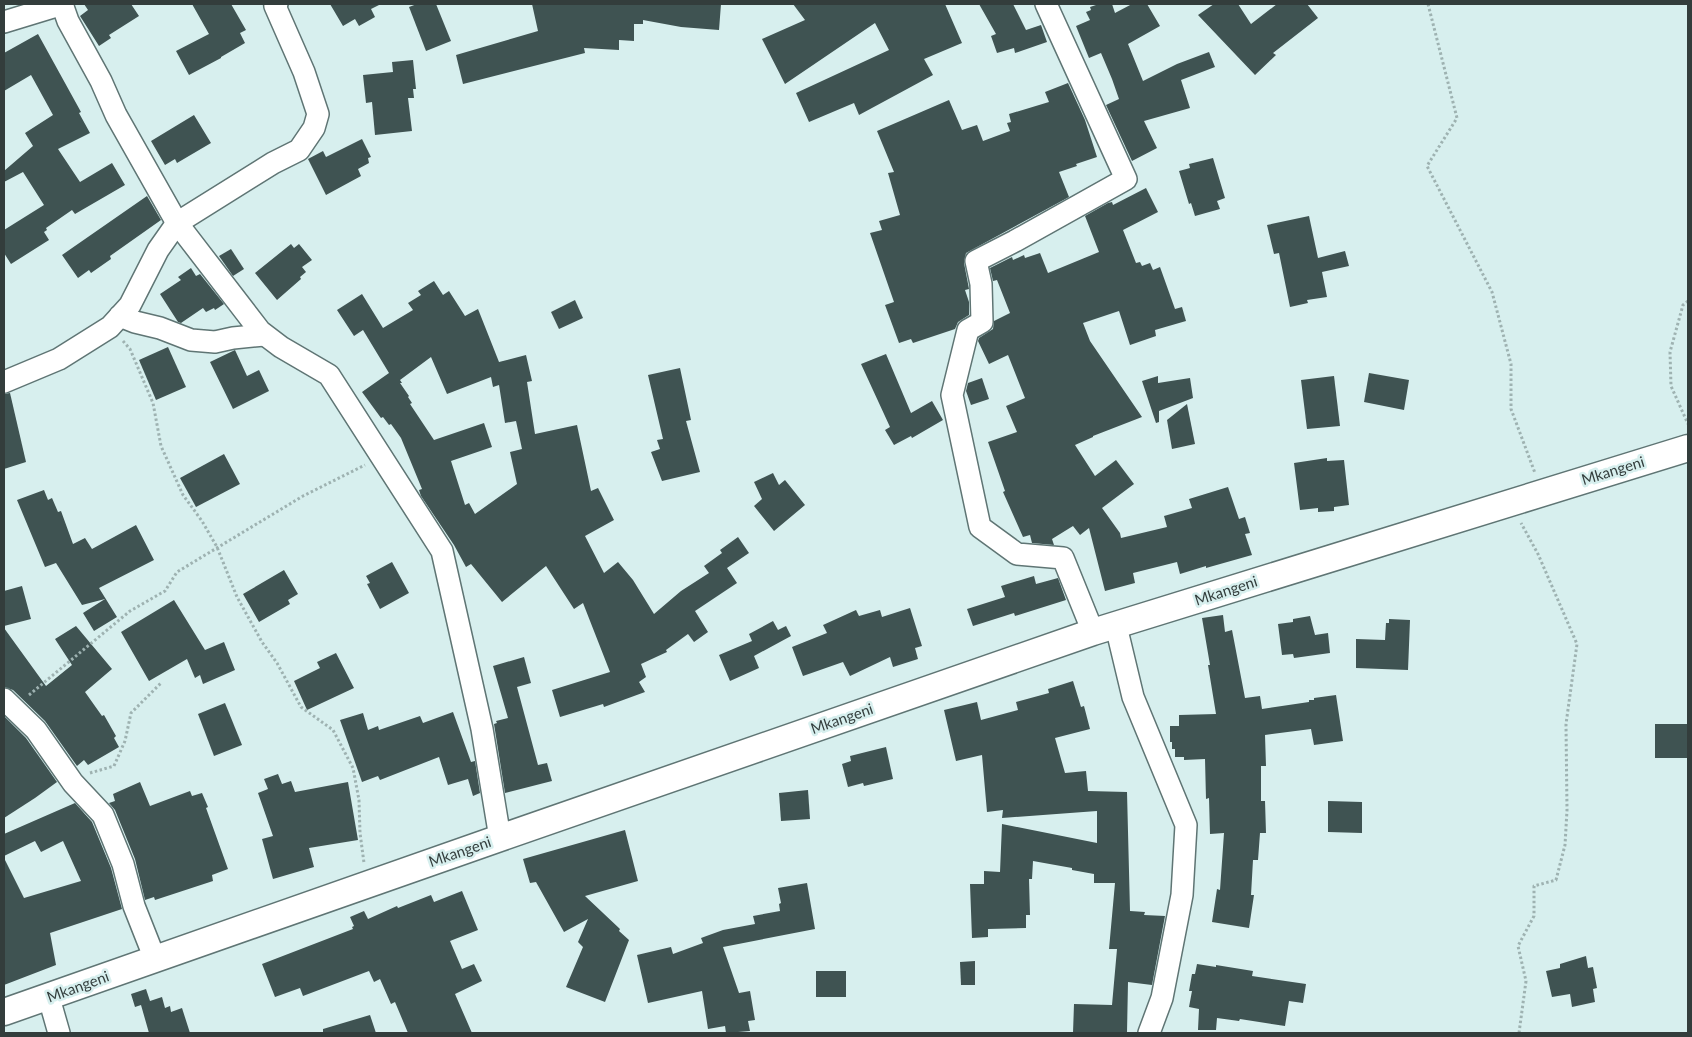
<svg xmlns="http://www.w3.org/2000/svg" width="1692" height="1037" viewBox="0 0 1692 1037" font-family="Lato,sans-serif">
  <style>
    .building { fill: #3f5352; fill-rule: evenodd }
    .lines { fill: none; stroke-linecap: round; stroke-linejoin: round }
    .minor-casing { stroke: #5f7574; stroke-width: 24 }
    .tertiary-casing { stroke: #5f7574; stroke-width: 29 }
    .path { stroke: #9eb2b1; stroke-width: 3; stroke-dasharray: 2.5 2.5; stroke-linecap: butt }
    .minor { stroke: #fff; stroke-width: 21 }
    .tertiary { stroke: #fff; stroke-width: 26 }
    .labels { text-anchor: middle; stroke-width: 5; stroke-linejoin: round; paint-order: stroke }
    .street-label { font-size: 15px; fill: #333d3c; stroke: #d7efee }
  </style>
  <rect width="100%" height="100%" fill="#d7efee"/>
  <g class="building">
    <path d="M84 4H131L139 16 109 35 111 38 99 46 80 16 88 10Z"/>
    <path d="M192 4H231L246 30 240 33 245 43 221 57V58L189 75 176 51 209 34Z"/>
    <path d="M330 4H381L371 9 375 17 359 26 355 19 343 26Z"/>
    <path d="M417 4H436L451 41 426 51 409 7Z"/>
    <path d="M532 4H721L719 30 681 27 643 20V24H634V41L619 40V50L584 48 585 53 463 84 456 55 538 31Z"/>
    <path d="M793 4H945L962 43 924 59 933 75 859 115 854 103 809 122 796 93 889 50 875 23 785 84 762 39 805 20Z"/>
    <path d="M979 4H1013L1026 30 1041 25 1047 42 1015 53 1014 48 997 53 991 36 996 34Z"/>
    <path d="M1099 4H1112L1115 13 1132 4H1147L1160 26 1128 44 1143 81 1177 64 1209 52 1215 67 1181 80 1190 108 1144 121 1157 148 1132 161 1106 105 1119 99 1112 79 1101 53 1089 58 1076 26 1090 20 1086 12 1091 10 1090 7Z"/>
    <path d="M1214 4H1238L1251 24 1277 4H1307L1318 18 1273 53 1276 55 1255 75 1198 15Z"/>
    <path d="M38 34 81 112 79 113 90 133 58 149 80 182 112 163 125 185 75 214 72 210 46 228 47 230 44 232 49 240 11 264 4 253V230L44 205 23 172 4 182V171L33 146 25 133 53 115 31 75 4 91V53Z"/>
    <path d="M413 60 416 89H413L414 98H408L412 131 375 135 372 102 366 103 363 75 393 72 392 62Z"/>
    <path d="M1068 83 1085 120 1097 157 1076 164 1077 166 1059 172 1069 197 966 253 964 263 969 289 965 290 969 302V315L958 322 955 329 913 343 911 339 899 343 885 305 894 302 870 233 882 230 879 221 900 215 888 173 894 172 877 131 949 100 962 130 977 125 983 141 1010 131 1007 123 1011 122 1009 114 1049 102 1045 92Z"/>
    <path d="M194 115 211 143 177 163 175 159 165 165 151 141Z"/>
    <path d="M362 139 371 157 368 158 369 163 358 169 361 176 326 195 308 159 323 151 326 157Z"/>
    <path d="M1213 158 1225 198 1217 201 1220 209 1195 216 1191 203 1189 204 1179 171 1190 168 1189 164Z"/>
    <path d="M1146 188 1158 212 1123 230 1136 263 1140 262 1142 266 1150 263 1153 270 1160 267 1175 309 1182 307 1186 321 1155 330 1156 336 1130 345 1119 311 1083 323 1090 341 1142 417 1093 436V437L1075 445 1095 476 1116 460 1134 484 1102 508 1120 533 1121 538 1167 527 1164 516 1192 508 1189 499 1228 487 1239 519 1245 517 1250 533 1245 534 1252 555 1206 568V566L1180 574 1177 562 1133 573 1135 583 1105 591 1089 528 1080 535 1073 526 1052 539 1054 545 1032 543 1030 535 1023 537 1003 492 1005 491 988 442 1017 432 1006 406 1025 398 1008 355 989 364 978 341 979 338 993 329 994 321 1010 313 997 280 993 281 990 268 1012 257 1013 260 1024 255 1025 258 1040 253 1048 273 1099 252 1085 216 1108 203 1112 202 1113 205Z"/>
    <path d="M147 196 161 220 110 256 111 259 91 273 89 270 78 278 62 255Z"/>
    <path d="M1309 216 1318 258 1345 251 1349 266 1322 272 1327 297 1307 300 1308 303 1290 307 1279 253 1274 254 1267 225Z"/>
    <path d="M291 244 294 248 299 244 312 260 302 267 306 272 300 277 301 279 277 300 255 273Z"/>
    <path d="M231 249 244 269 233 276 219 256Z"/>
    <path d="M191 268 196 276 200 274 224 304 215 310 214 308 206 312 203 308 181 323 178 322 160 294 181 280 178 277Z"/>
    <path d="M434 281 443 295 449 291 465 316 478 309 499 362 526 355 532 381 527 382 535 434 577 425 591 491 598 488 614 520 585 536 604 573 618 562 633 580 654 614 681 591 709 573 704 566 722 553 720 550 738 537 749 553 727 568 737 583 695 611 708 632 694 642 688 634 666 650 667 652 641 664 646 677 639 682 645 692 604 707 603 704 560 717 552 690 610 672 583 603 574 609 546 566 502 602 471 564 466 567 454 545 421 496 419 490 422 489 401 438 391 424 389 425 383 417 381 418 362 392 389 373 363 330 354 336 337 310 362 294 383 328 413 310 408 303 421 295 418 291ZM431 357 447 394 491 377 493 387 499 385 505 423 516 421 522 449 510 452 517 484 475 514 469 503 465 505 451 461 492 447 484 423 434 440 410 404 412 403 408 397 409 396 400 383H402L400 380Z"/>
    <path d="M575 300 583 318 559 329 551 312Z"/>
    <path d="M168 347 186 387 156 400 139 360Z"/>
    <path d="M235 350 247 376 259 370 269 391 233 409 210 362Z"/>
    <path d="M886 354 911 413 932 401 943 420 912 438 911 436 894 445 885 430 890 427 861 364Z"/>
    <path d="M680 368 691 420 686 421 700 472 662 481 651 452 660 449 657 440 663 439 648 375Z"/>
    <path d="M1369 373 1409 380 1404 410 1364 402Z"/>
    <path d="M1158 376V383L1190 378 1193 398 1159 411V422L1156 423 1142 381Z"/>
    <path d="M1334 376 1340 426 1307 429 1301 380Z"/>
    <path d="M982 378 989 399 971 405 966 391 968 383Z"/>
    <path d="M10 393 26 462 4 469V394Z"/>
    <path d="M1187 404 1195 444 1172 449 1167 420Z"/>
    <path d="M224 454 240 484 196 507 180 478Z"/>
    <path d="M1327 458V461L1344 460 1349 505 1334 507V511L1318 512V508L1300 510 1294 463Z"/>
    <path d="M773 473 779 485 785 480 805 505 774 531 754 506 762 499 754 482Z"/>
    <path d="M44 490 48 500 52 498 58 512 61 511 73 544 85 538 92 549 136 525 154 560 99 588 117 617 94 631 83 613 105 599 82 605 56 563 45 567 17 500Z"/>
    <path d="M392 562 409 593 380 609 367 584 370 583 366 576Z"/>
    <path d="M284 570 298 594 288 600 290 604 259 622 243 594Z"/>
    <path d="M1034 576 1036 584 1058 578 1066 600 1015 616 1014 613 973 626 967 609 1005 597 1001 586Z"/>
    <path d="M22 586 31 619 4 626V591Z"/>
    <path d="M174 600 205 650 224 642 235 670 203 684 200 675 195 678 187 659 149 681 121 632Z"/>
    <path d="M910 608 922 646 915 648 918 659 893 667 890 657 850 676 843 662 803 676 792 647 827 633 823 625 856 610 859 616 880 610 882 617Z"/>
    <path d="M1223 615 1225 632 1232 630 1245 698 1260 696 1262 709 1309 702V700H1314V698L1336 695 1343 741 1314 745 1311 729 1265 735 1266 766H1261V801H1265L1266 833H1260L1258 860H1253L1251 895H1254L1249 928 1212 922 1217 889 1220 890 1224 833 1210 834 1209 798 1206 799 1205 759 1184 760V757H1175V749H1172V742H1170V726H1179V715L1216 714 1208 665H1210L1202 618Z"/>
    <path d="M1310 616 1315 635 1328 633 1330 653 1294 658 1293 654 1282 655 1278 624 1293 622V619Z"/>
    <path d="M1389 619 1410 620 1408 670 1356 668V639L1385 640 1386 623H1389Z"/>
    <path d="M773 621 778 630 786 626 791 636 754 656 759 668 730 681 719 655 752 641 749 634Z"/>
    <path d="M76 626 112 669 85 692 102 716 104 715 116 736 114 738 119 747 88 765 84 760 77 766 45 721 13 690 4 687V628L46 686 72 665 55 639Z"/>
    <path d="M336 653 354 688 307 710 294 681 320 668 317 662Z"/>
    <path d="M524 657 531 683 517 687 538 765 547 763 552 781 505 793 494 724 497 723 496 721 508 718 493 666Z"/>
    <path d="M1073 681 1081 707 1084 706 1090 729 1055 738 1065 773 1086 771 1088 791 1127 792 1130 911 1145 912 1144 915 1165 916 1152 985 1128 982 1127 1033H1073L1074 1004 1112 1005 1117 949H1109L1115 883H1094V874L1072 870V868L1033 861 1032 879H1029L1030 915H1026V928L988 929V937L972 938 970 884H984V871L1000 872 1002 824 1097 843V811L1002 818 1003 810 987 812 982 755 956 761 944 710 977 702 981 720 1018 710 1016 702 1049 693 1048 689Z"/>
    <path d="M225 703 242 745 214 756 198 714Z"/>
    <path d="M453 712 471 762 475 761 480 793 473 796 468 779 448 785 439 757 380 780 378 776 362 782 340 720 363 713 368 730 378 726 379 730 420 716 423 723Z"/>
    <path d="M4 716 26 738 57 782 35 798 4 818Z"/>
    <rect x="1655" y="724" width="33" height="34"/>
    <path d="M886 747 893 779 864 786 863 783 848 787 842 764 851 761 850 756Z"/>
    <path d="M278 774 282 784 291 781 295 792 348 782 358 840 309 848 314 867 273 879 262 839 273 836 258 793 268 789 264 779Z"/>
    <path d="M140 782 150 806 190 791 192 796 202 793 208 807 206 808 228 869 212 875 213 881 155 900 154 897 145 900 135 859 115 810 109 803 115 801 113 794Z"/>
    <path d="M808 790 810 819 781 821 779 793Z"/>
    <path d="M1328 801 1362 802V833L1328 832Z"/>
    <path d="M75 803 92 822 111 868 122 909 50 933 56 965 4 985V858L24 898 81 881 63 841 41 852 35 841 4 856V834Z"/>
    <path d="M625 830 638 881 585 896 620 929 619 931 629 940 605 1002 566 987 583 947 578 942 588 919 564 932 536 882 530 883 523 859Z"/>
    <path d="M807 883 815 929 723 947 739 993 750 991 755 1020 748 1021 750 1031 726 1033 725 1026 708 1029 702 991 648 1003 637 955 671 947 673 954 703 943 701 938 723 930 755 924 753 916 780 911 779 904 781 903 778 888Z"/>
    <path d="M462 891 478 930 450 941 462 969 474 964 482 981 455 994 472 1033H408L395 1002 391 1004 380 979 374 982 369 971 303 996 300 988 275 997 262 964 353 929 352 927 354 926 350 917 364 911 368 919 397 906 398 908 431 895 434 902Z"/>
    <path d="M1586 956 1588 968 1593 967 1597 988 1593 989 1595 1002 1572 1007 1570 994 1552 997 1546 971 1560 968V964Z"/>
    <path d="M975 961V985H961L960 962Z"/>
    <path d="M1197 964 1216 967V965L1253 971 1252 976 1306 984 1303 1003 1289 1001 1285 1026 1240 1019 1239 1021 1217 1018 1216 1030H1198L1199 1009 1189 1007 1192 991H1189L1192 974H1195Z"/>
    <rect x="816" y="971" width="30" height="26"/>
    <path d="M146 989 150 1001 162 997 165 1008 170 1006 171 1012 182 1008 190 1033H149L141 1005 135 1007 131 994Z"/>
    <path d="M370 1015 376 1033H323V1029Z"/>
  </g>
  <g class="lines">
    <defs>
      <g id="minor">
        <path d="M62 4 68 21 101 81 116 115 177 223 260 331 281 347 329 375 442 551 482 729 500 838"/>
        <path d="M1046 4 1126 179 1015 241 976 261 981 284 982 322 968 330 952 395 980 527 1017 554 1063 558 1093 632"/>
        <path d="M4 22 63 4"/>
        <path d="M120 316 135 322 160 328 191 340 215 342 233 338 264 335"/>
        <path d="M4 382 59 359 110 327 130 305 158 250 177 223 273 163 299 150 314 128 318 114 304 72 275 6 277 4"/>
        <path d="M1116 626 1133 697 1186 825 1182 895 1162 998 1149 1033"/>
        <path d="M4 699 36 730 73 783 103 815 123 864 134 906 151 949 153 960"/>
        <path d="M49 998 59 1033"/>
      </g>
      <path id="tertiary" d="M4 1012 500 838 1093 632 1688 448"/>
    </defs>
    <use href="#minor" class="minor-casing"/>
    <use href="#tertiary" class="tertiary-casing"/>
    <g class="path">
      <path d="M1428 4 1457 118 1427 166 1492 292 1511 364V409L1535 473"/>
      <path d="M1688 301 1683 305 1670 352 1671 386 1688 424"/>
      <path d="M123 341 130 349 153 403 161 446 183 495 202 521 217 547 237 597 262 642 277 663 301 707 333 730 353 768 359 800 360 833 364 863"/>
      <path d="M29 695 130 611 165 591 177 572 303 496 365 465"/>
      <path d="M90 773 114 766 125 741 131 713 161 683"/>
      <path d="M1519 1033 1526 981 1518 946 1534 916V886L1556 880 1565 845 1567 810 1566 724 1577 644 1538 554 1521 523"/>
    </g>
    <use href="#minor" class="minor"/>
    <use href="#tertiary" class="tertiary"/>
  </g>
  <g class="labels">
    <g class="street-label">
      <text transform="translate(1613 471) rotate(-17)" y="5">Mkangeni</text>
      <text transform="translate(1226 591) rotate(-18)" y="5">Mkangeni</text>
      <text transform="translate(842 719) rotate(-19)" y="5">Mkangeni</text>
      <text transform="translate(460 852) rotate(-19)" y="5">Mkangeni</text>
      <text transform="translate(78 987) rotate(-20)" y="5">Mkangeni</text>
    </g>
  </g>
  <rect width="1692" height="1037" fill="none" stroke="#333d3c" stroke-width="10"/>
</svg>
